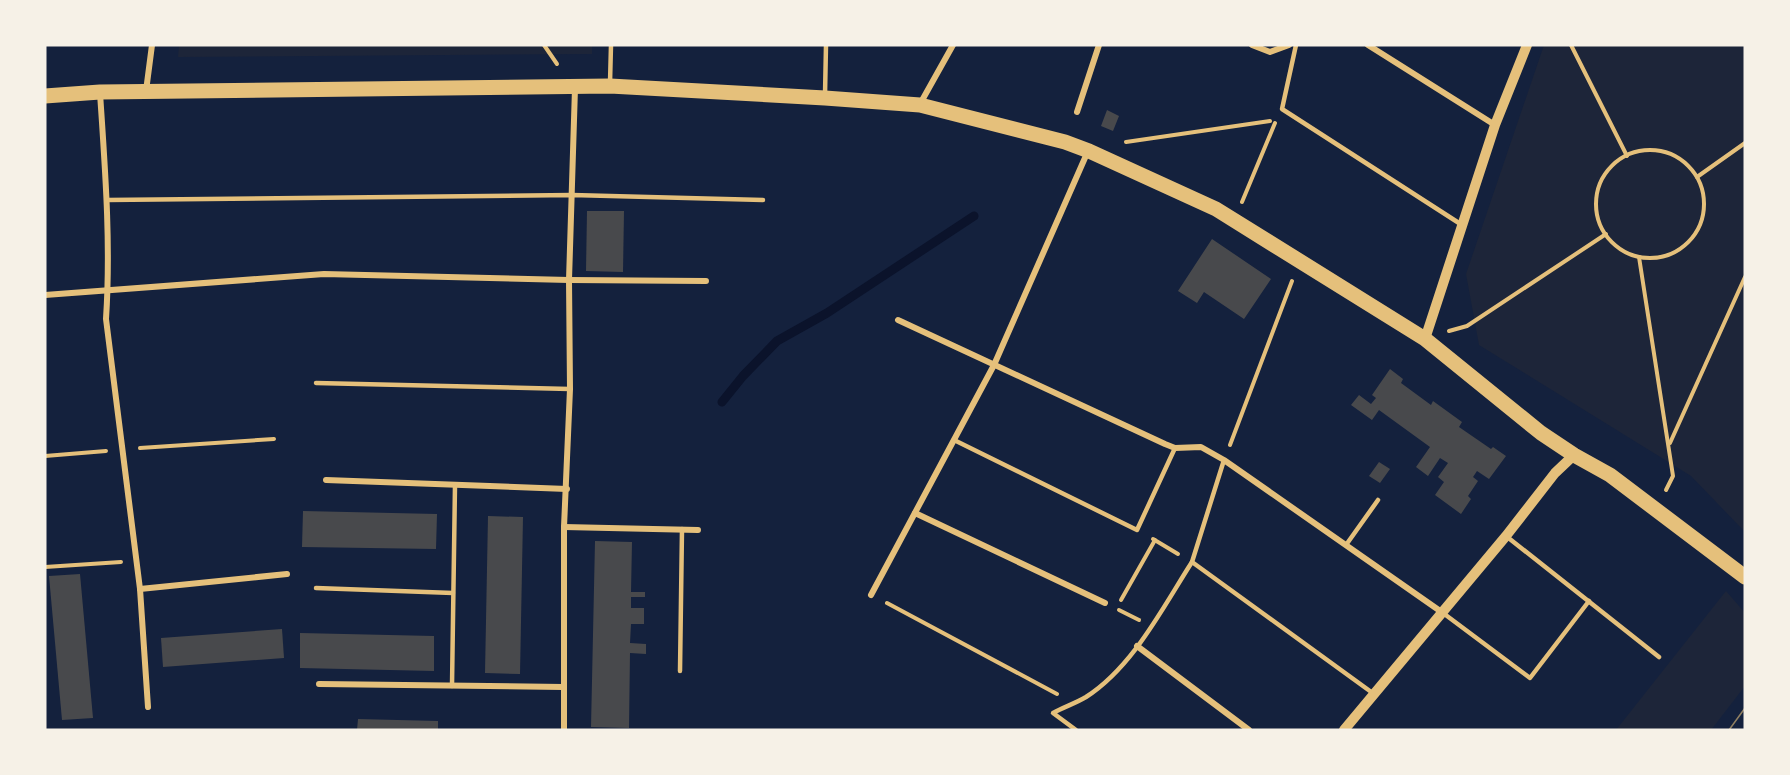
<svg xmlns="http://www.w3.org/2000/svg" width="1790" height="775" viewBox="0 0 1790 775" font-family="'Noto Sans',sans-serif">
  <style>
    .green { fill: #1d2539 }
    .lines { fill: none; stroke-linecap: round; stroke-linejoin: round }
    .stream { stroke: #0b132b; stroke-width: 9 }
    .building { fill: #48494c }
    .path { stroke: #e5c07b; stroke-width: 4 }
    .service { stroke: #e5c07b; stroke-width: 4.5 }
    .minor { stroke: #e5c07b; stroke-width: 6 }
    .tertiary { stroke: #e5c07b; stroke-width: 10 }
    .primary { stroke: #e5c07b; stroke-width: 15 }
    .tram { stroke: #918062; stroke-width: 1.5 }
  </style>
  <rect width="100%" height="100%" fill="#14213d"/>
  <g class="green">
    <path d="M179 45H592V54L178 57Z"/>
    <path d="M1544 45H1745V532L1691 476 1479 345 1466 274Z"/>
    <path d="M1726 591 1745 613V686L1711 730H1616Z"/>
  </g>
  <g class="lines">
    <path class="stream" d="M722 402 743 376 777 341 827 313 974 216"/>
  </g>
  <g class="building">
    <path d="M1107 110 1119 116 1113 131 1101 126Z"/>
    <path d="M587 211H624L623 272 586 271Z"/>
    <path d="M1212 239 1271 279 1244 319 1204 292 1197 303 1178 291Z"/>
    <path d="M1390 369 1403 379 1401 383 1431 405 1433 401 1462 422 1459 427 1491 449 1493 447 1506 456 1489 479 1477 471 1473 477 1478 481 1468 496 1471 499 1461 514 1435 495 1444 482 1438 477 1448 463 1440 458 1428 476 1416 467 1430 447 1379 410 1372 420 1351 405 1359 395 1371 404 1376 398 1372 395Z"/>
    <path d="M1379 462 1390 469 1380 483 1369 476Z"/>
    <path d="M303 511 437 514 436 549 302 547Z"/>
    <path d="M488 516 523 517 520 674 485 673Z"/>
    <path d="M595 541 632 542 631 592H645V597H631V608H644V624H631L630 643 646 644V654L630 653 629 728 591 727Z"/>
    <path d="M80 574 93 718 62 720 49 576Z"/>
    <path d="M282 629 284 658 163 667 161 638Z"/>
    <path d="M300 633 434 636V671L300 668Z"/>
    <path d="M358 719 438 721V730H357Z"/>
  </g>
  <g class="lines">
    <g class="path">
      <path d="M544 45 557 64"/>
      <path d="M1571 45 1627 156"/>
      <path d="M1126 142 1270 121"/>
      <circle cx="1650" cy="204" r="54"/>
      <path d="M1697 177 1745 143"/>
      <path d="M1242 202 1275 123"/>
      <path d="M1639 257 1673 476 1666 490"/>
      <path d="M1449 331 1467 326 1606 234"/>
      <path d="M1670 443 1745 277"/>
      <path d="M1230 445 1292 281"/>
      <path d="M140 448 274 439"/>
      <path d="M45 456 106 451"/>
      <path d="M1153 539 1178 554"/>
      <path d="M45 567 121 562"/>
      <path d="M1121 600 1155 540"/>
      <path d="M887 603 1057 694"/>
      <path d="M1119 610 1139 620"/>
    </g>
    <g class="service">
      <path d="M1296 45 1282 109 1462 225"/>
      <path d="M610 83 611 45"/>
      <path d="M825 95 826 45"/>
      <path d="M107 200 572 195 763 200"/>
      <path d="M316 383 570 389"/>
      <path d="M954 440 1137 530 1175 448"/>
      <path d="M1224 460 1192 562 1374 694"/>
      <path d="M1506 536 1659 657"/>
      <path d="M1346 545 1378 500"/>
      <path d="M316 588 453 593"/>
      <path d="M1443 613 1530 678 1589 601"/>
      <path d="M680 671 682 529"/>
      <path d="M452 686 455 485"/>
      <path d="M1076 730 1053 713C1064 707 1076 703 1086 697 1133 667 1163 607 1192 562"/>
    </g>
    <g class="minor">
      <path d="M1252 45 1270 52 1289 45"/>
      <path d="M1368 45 1495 125"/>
      <path d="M146 91 152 45"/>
      <path d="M100 93C105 168 111 243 106 319L140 589 148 707"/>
      <path d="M920 104 953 45"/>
      <path d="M1077 112 1099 45"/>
      <path d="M45 295 324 274 569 280 706 281"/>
      <path d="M898 320 1165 444 1175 448 1201 447 1224 460 1443 613"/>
      <path d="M326 480 567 489"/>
      <path d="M915 513 1105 603"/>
      <path d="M564 527 698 530"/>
      <path d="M140 589 287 574"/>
      <path d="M871 595 994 365 1088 151"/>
      <path d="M1137 646 1249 730"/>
      <path d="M319 684 563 687"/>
      <path d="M564 730V527L570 389 569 280 575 88"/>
    </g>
    <g class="tertiary">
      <path d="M1425 339 1495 125 1527 45"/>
      <path d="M1344 730 1506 536 1555 473 1574 455"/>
    </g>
    <path class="primary" d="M45 96 100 92 610 86 825 98 920 105 1065 142 1089 151 1216 209 1425 339 1541 433 1574 455 1610 475 1745 577"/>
    <path class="tram" d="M1729 730 1745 708"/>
  </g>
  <rect width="1790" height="775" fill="none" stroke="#f6f1e7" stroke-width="93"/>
</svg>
